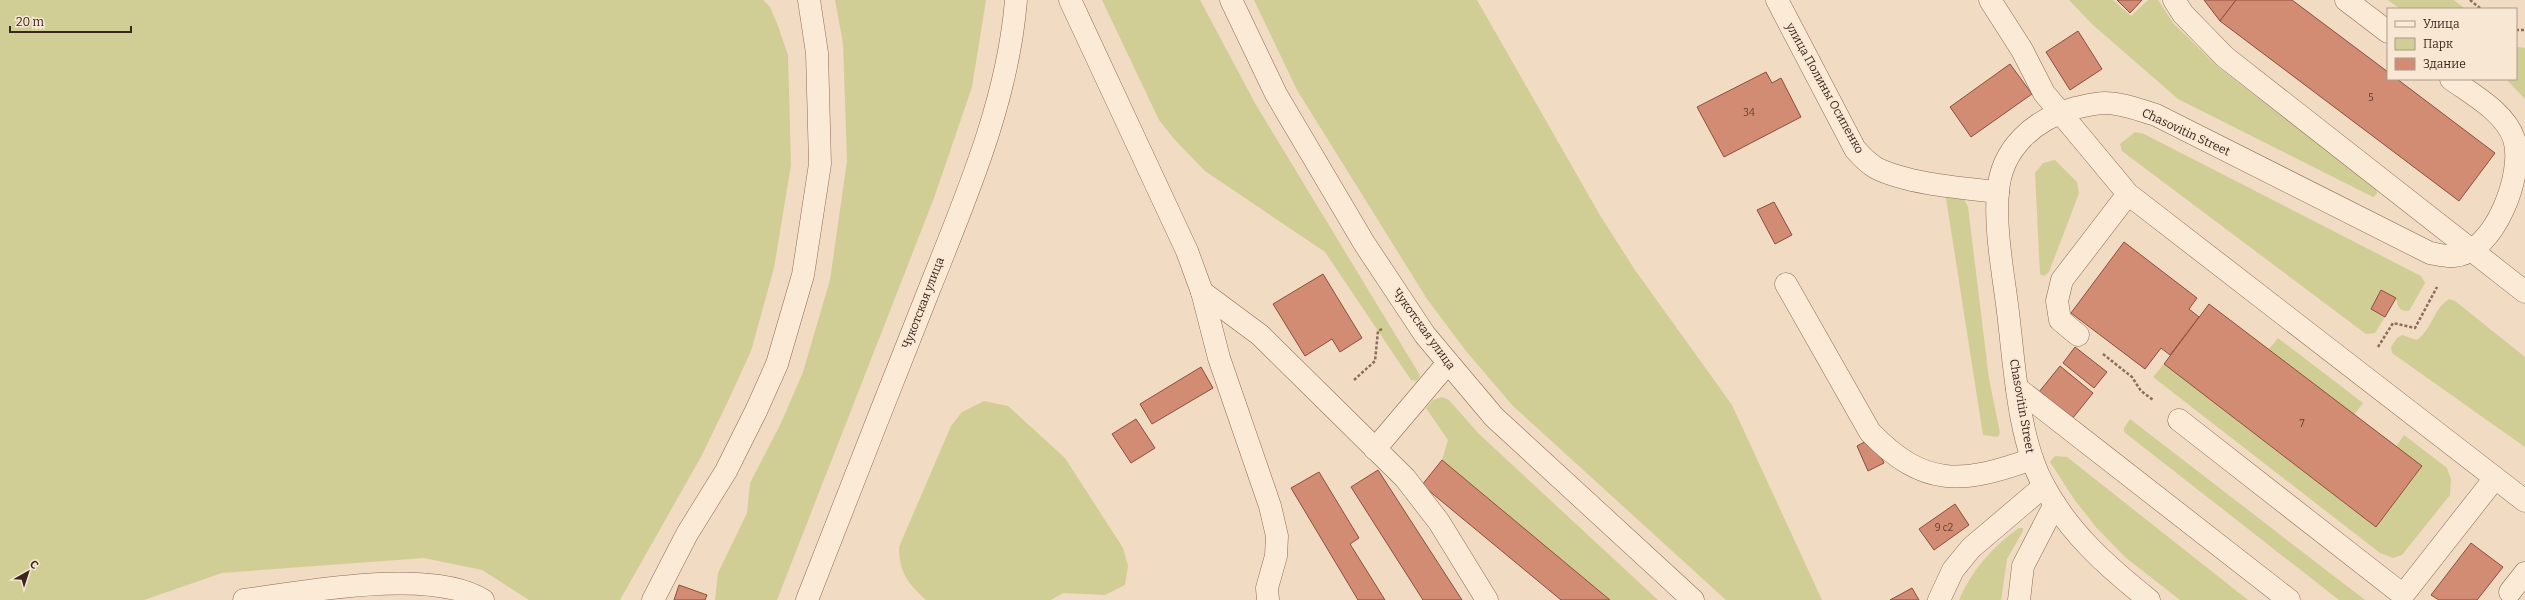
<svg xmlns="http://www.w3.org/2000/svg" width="2525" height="600" viewBox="0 0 2525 600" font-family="Bitter,serif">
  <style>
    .green { fill: #d0ce95 }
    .building { fill: #d28c74; stroke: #8e4e3b }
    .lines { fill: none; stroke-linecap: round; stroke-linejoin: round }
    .minor-casing { stroke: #8d6b57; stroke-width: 23 }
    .path { stroke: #8d6b57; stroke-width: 2.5; stroke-dasharray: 3 2; stroke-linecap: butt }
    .minor { stroke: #fbead6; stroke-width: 22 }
    .labels { text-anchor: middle; stroke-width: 3; stroke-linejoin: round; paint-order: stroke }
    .number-label { font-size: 10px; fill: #614033 }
    .street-label { font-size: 12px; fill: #3b261d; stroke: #f8e7d2 }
  </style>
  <rect width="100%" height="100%" fill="#f1dbc2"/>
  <g class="green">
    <path d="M0 0H763L770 7 778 26 788 55 791 165 774 268 751 351 729 399 702 455 620 600H529L482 570 424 558 222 573 144 600H0Z"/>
    <path d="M835 0H986L972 87 934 198 777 600H715L718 573 747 513 750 483 781 423 803 372 830 280 847 161 843 43Z"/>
    <path d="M1102 0H1200L1256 105 1418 372 1420 376 1417 381 1411 380 1325 252 1205 171 1174 139 1159 120Z"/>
    <path d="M1254 0H1477L1601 217 1635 270 1732 405 1822 600H1726L1513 406 1466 351 1427 299 1297 90Z"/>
    <path d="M2069 0H2113L2131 16 2148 0H2158L2174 24 2217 66 2376 189 2377 194 2373 197 2178 99 2092 24Z"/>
    <path d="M2388 0H2454L2465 9H2400Z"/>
    <path d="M2518 47 2525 48V99L2506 79H2516V48Z"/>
    <path d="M2135 132 2144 134 2421 276 2425 283 2409 311C2399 312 2398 306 2396 298L2381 290 2371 309 2385 317 2375 333 2366 334 2122 151 2120 144Z"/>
    <path d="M2055 160 2077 182 2079 193 2049 272 2044 276 2040 274 2035 173 2043 163Z"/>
    <path d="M1951 196 1964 199 1968 207 1989 379 2000 433 1998 437 1983 435 1946 198Z"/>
    <path d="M2449 299 2455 301 2525 357V447L2392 353 2391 347 2397 338 2402 335 2417 340C2432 330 2433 309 2449 299Z"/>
    <path d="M2278 338 2363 403 2354 415 2269 349Z"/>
    <path d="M2164 364 2376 527 2422 467 2396 447 2404 435 2447 468 2451 479 2450 495 2402 555 2393 558 2380 553 2153 377Z"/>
    <path d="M1442 397 1449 400 1479 434 1658 600H1610L1442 460 1448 440 1426 408 1433 400Z"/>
    <path d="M984 401 1008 406 1065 458 1123 548 1128 566 1125 585 1105 595 1063 593 1051 600H926C908 583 899 573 899 547L951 426 962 412Z"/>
    <path d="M2130 419 2365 600H2339L2124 432V428Z"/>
    <path d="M2055 456 2067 457 2248 600H2180L2125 557 2096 527 2074 499 2050 462Z"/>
    <path d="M2019 528H2023V531L2007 559 2001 600H1959C1972 570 1992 547 2019 528Z"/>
  </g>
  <g class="building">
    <path d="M2117 0H2142L2130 13Z"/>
    <path d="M2204 0H2236L2220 21Z"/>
    <path d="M2236 0H2292L2388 72V79H2397L2495 153 2459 201 2220 21Z"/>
    <path d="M2078 31 2102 69 2070 90 2046 52Z"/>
    <path d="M2010 64 2032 94 1971 137 1950 107Z"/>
    <path d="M1766 72 1772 83 1781 78 1801 117 1724 157 1697 107Z"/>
    <path d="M1774 202 1792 235 1775 244 1757 210Z"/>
    <path d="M2124 242 2197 298 2189 309 2199 317 2170 355 2161 348 2145 369 2071 313Z"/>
    <path d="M1323 274 1362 338 1340 352 1332 339 1305 356 1273 304Z"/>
    <path d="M2381 290 2396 298 2385 317 2371 309Z"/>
    <path d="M2209 304 2422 466 2376 527 2164 364Z"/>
    <path d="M2075 347 2107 372 2094 388 2063 363Z"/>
    <path d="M2060 366 2093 393 2072 419 2039 392Z"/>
    <path d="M1201 367 1213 388 1152 424 1140 404Z"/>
    <path d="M1136 419 1155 448 1131 463 1112 434Z"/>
    <path d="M1872 438 1884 463 1868 471 1857 446Z"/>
    <path d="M1442 460 1610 600H1561L1422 485Z"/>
    <path d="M1378 470 1398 501 1462 600H1423L1351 487Z"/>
    <path d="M1319 472 1359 538 1350 544 1385 600H1358L1291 488Z"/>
    <path d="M1955 504 1969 525 1934 550 1919 529Z"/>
    <path d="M2471 543 2503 567 2477 600H2439L2431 595Z"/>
    <path d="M679 585 707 595 705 600H674Z"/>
    <path d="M1912 588 1919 600H1890Z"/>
  </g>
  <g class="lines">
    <defs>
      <g id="minor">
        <path d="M1070 0 1187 251 1202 292 1219 358 1270 506 1277 536 1276 556 1267 588 1268 600"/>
        <path d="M1231 0 1276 94 1364 243 1425 335 1494 417 1693 600"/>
        <path d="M1777 0 1855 149C1861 156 1868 163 1876 168 1908 184 1962 188 1998 192"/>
        <path d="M1990 0 2022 50 2044 93 2128 194 2525 501"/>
        <path d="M2174 0 2183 14 2225 57 2525 292"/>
        <path d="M2346 0 2388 32"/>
        <path d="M1786 284 1870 432C1924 488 1962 484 2032 459"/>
        <path d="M1202 292 1260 335 1405 478 1439 522 1487 600"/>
        <path d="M2078 335 2060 320 2057 301 2062 280 2128 194"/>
        <path d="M2017 388 2289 600"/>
        <path d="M2179 420 2403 595 2495 478"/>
        <path d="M1375 449 1447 364"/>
        <path d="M2510 592 2525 573"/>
        <path d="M244 600C304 592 431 567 483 600"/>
        <path d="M653 600 687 534 726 471 756 411 777 364 803 275 820 164 817 53 809 0"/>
        <path d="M807 600C847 497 888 393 929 290 966 197 1008 101 1016 0"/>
        <path d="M1939 600 1953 570 1971 548 2044 486"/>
        <path d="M2019 600 2023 566 2055 504"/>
        <path d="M2149 600C2108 567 2069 533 2044 486 2019 441 2015 372 2009 321 2005 282 1994 231 1998 192 2001 148 2035 119 2075 108 2085 106 2095 103 2105 103 2123 103 2139 110 2156 115L2430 253C2437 254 2446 257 2454 256 2494 254 2525 173 2514 139 2505 112 2473 95 2451 79"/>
      </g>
    </defs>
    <use href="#minor" class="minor-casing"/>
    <g class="path">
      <path d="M2470 0 2481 9"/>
      <path d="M2516 30H2525"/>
      <path d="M2378 347 2393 323 2415 328 2437 287"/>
      <path d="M2103 354 2132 377 2141 391 2153 400"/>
      <path d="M1354 380 1375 361 1378 331 1382 329"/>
    </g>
    <use href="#minor" class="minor"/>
  </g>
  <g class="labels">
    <g class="number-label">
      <text x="2371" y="101">5</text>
      <text x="1749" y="116">34</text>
      <text x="2302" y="427">7</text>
      <text x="1944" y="531">9 с2</text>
    </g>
    <g class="street-label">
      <text transform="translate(1825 88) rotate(61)" y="4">улица Полины Осипенко</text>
      <text transform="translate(2186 132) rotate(25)" y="4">Chasovitin Street</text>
      <text transform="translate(923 303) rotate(-69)" y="4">Чукотская улица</text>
      <text transform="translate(1424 329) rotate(54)" y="4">Чукотская улица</text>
      <text transform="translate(2022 406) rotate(80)" y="4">Chasovitin Street</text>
    </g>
  </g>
  <rect x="2387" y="8" width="130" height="72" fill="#f8e7d2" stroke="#ac9a8a"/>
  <rect x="2395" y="21" width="20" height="6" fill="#fbead6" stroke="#ac9a8a"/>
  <text x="2423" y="28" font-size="12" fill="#3b261d">Улица</text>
  <rect x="2395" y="38" width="20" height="12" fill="#d0ce95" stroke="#ac9a8a"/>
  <text x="2423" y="48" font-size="12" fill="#3b261d">Парк</text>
  <rect x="2395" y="58" width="20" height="12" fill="#d28c74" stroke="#ac9a8a"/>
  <text x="2423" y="68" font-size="12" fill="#3b261d">Здание</text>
  <g transform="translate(28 572) rotate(39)" stroke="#f8e7d2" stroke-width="3" paint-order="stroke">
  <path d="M0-3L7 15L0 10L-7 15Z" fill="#3b261d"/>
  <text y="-6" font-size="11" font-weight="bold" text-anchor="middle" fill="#3b261d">С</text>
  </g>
  <path d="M10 26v6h121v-6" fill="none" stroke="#3b261d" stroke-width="2"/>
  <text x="16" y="26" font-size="12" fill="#3b261d" stroke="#f8e7d2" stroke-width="3" paint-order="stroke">20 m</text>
</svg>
